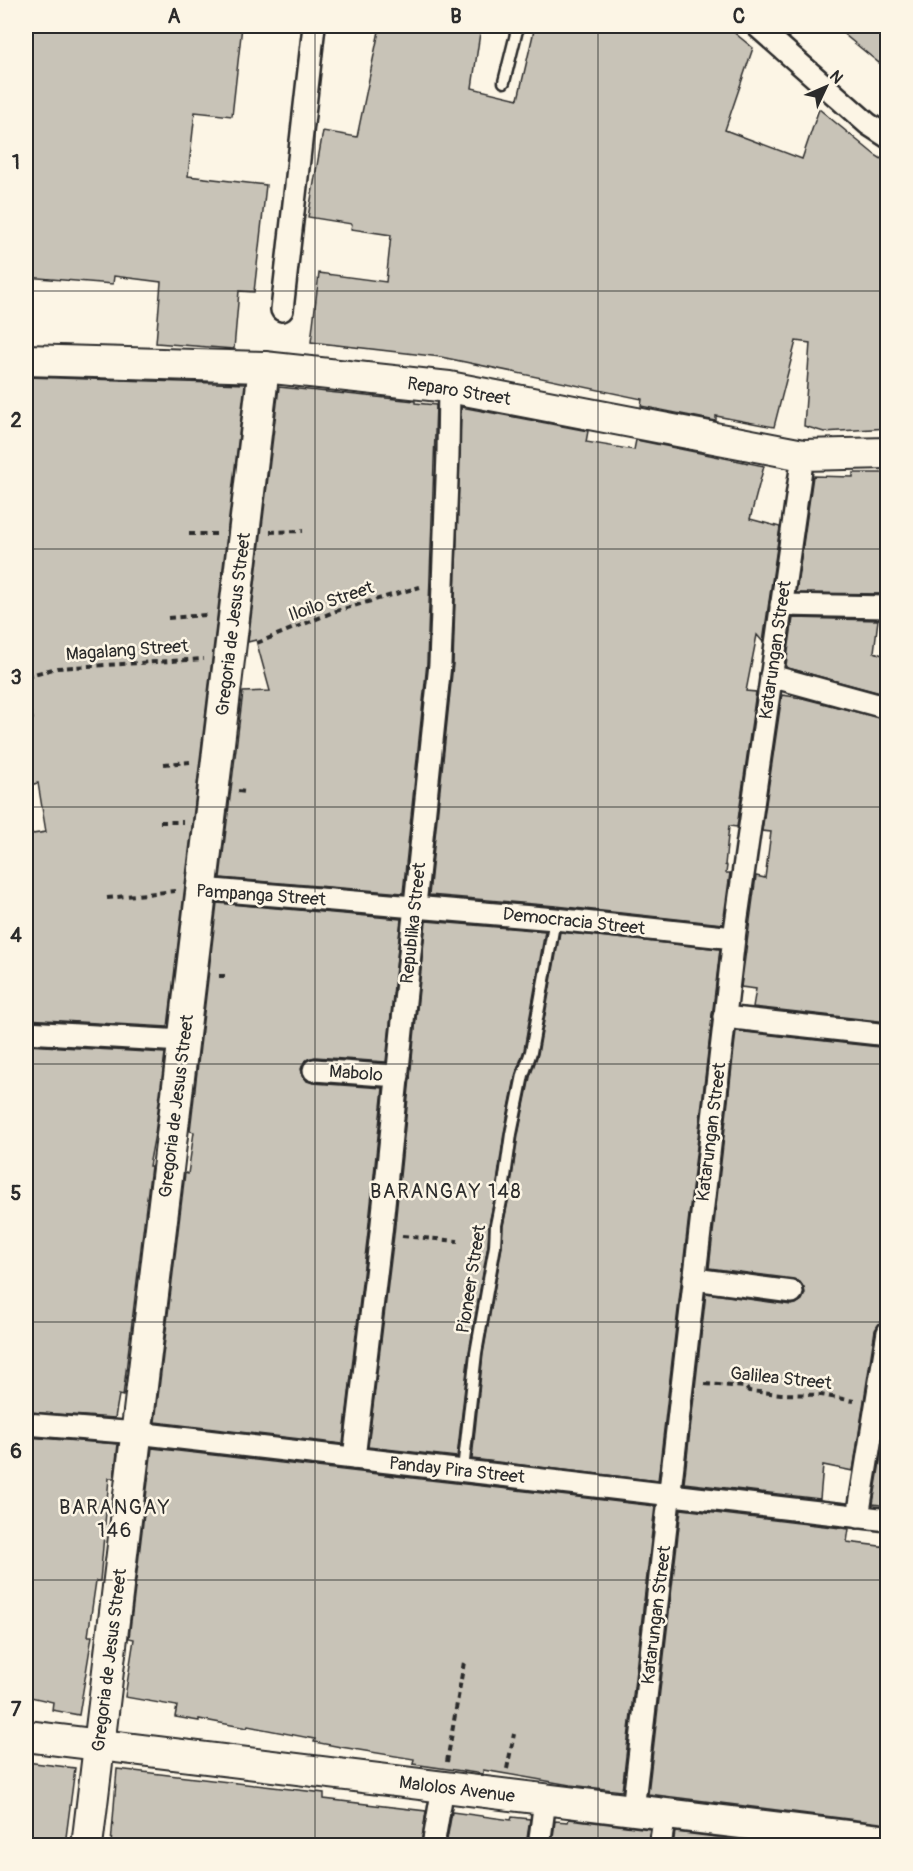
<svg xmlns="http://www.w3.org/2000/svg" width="913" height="1871" viewBox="0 0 913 1871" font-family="Pangolin,sans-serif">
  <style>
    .building { fill: #c8c3b7; stroke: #2b2b2b; stroke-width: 1.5 }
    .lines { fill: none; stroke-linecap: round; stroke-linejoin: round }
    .lane-casing { stroke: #2b2b2b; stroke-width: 15 }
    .street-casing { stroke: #2b2b2b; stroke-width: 26 }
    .secondary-casing { stroke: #2b2b2b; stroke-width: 34 }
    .path { stroke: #2b2b2b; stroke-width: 4; stroke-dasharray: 6 4.5; stroke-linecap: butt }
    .lane { stroke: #fcf5e5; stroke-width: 10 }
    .street { stroke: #fcf5e5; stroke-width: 21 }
    .secondary { stroke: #fcf5e5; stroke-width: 30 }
    .grid { fill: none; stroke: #2b2b2b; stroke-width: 1.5; stroke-opacity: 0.55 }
    .labels { text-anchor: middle; stroke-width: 5; stroke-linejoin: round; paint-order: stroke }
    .street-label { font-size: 18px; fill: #2b2b2b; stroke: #fcf5e5 }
    .neighbourhood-label { font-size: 20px; letter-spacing: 1.5px; fill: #2b2b2b; stroke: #fcf5e5 }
    .neatline { fill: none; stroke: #2b2b2b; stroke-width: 2 }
    .grid-label { font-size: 20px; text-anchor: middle; font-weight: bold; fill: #2b2b2b }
  </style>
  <rect width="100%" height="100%" fill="#fcf5e5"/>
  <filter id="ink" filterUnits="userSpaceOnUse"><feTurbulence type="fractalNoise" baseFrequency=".0167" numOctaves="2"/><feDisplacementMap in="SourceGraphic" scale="12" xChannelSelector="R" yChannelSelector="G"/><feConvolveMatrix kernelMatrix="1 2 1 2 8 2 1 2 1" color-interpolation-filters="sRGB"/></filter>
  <g filter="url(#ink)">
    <g class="building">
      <path d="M26 26H242L232 116 195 112 188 176 266 185 254 292 239 291 234 349 156 343 161 282 114 276 113 284 26 277Z"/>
      <path d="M380 26H481L472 88 518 99 535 26H726L753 48 725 130 802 159 819 109 875 155 888 163V428L824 432 804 426 810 343 796 341 774 427 716 416V421L641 406 642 399 441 357 311 342 319 273 386 282 391 235 351 229 352 224 308 217 323 131 357 137Z"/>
      <path d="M834 26H888V53L879 63Z"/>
      <path d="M26 377 245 384 168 1027 26 1019V835L46 832 38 783 26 786V720L33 719 26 691Z"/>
      <path d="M279 387 415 401V403L436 405 427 663 403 893 220 878 243 692 270 691 256 640 248 642Z"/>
      <path d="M461 407 588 431 586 442 634 450 636 440 764 466 750 519 780 527 763 642 757 635 746 691 756 692 737 827 729 826 725 865 727 866 726 873H730L723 924 556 906 429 895 453 664Z"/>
      <path d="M853 473H888V594L796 593 813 476 853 477Z"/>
      <path d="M793 618 878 620 874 652 888 657V695L788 668 786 665Z"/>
      <path d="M782 695 802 698 888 720V1022L753 1007 756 989 741 987 756 876 765 878 771 832 762 831Z"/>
      <path d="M217 903 401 919 386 1062 315 1057 308 1059 304 1062 301 1069 303 1076 307 1081 313 1083 383 1088 368 1232 343 1444 155 1422 185 1173 188 1174 194 1132 190 1131Z"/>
      <path d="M426 921 545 931 524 1050 516 1073 504 1133 496 1190 489 1224 488 1245 469 1352 457 1457 368 1447 394 1235Z"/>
      <path d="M560 932 720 949 658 1481 472 1459 483 1354 502 1247 503 1226 510 1192 518 1135 530 1077 538 1054Z"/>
      <path d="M736 1031 888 1048V1259L881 1299H888V1320L879 1324 875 1330 853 1471 823 1465 820 1499 684 1483 706 1293 791 1305 796 1304 802 1300 805 1293 804 1288 800 1282 794 1279 709 1268Z"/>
      <path d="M26 1045 165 1053 155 1134 149 1166H151L123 1396 119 1395 115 1418 26 1412Z"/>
      <path d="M888 1415V1506L873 1504Z"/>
      <path d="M26 1437 118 1444 114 1478H109L100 1581H96L88 1636H92L79 1715 52 1710 53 1702 26 1696 27 1528H26Z"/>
      <path d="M152 1448 655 1506 622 1791 570 1785 483 1770V1774L413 1764 414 1759 341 1747 314 1742 315 1739 248 1726 247 1728 199 1719V1721L175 1717 177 1706 125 1697 134 1639 129 1638Z"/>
      <path d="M681 1509 849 1529 847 1542 888 1547V1824L648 1794Z"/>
      <path d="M26 1762 75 1768 65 1845H26Z"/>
      <path d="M117 1769 324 1793V1799L426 1811 421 1845H219L191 1842V1845H111Z"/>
      <path d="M452 1812 511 1820 512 1817 530 1819 526 1845H446Z"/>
      <path d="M569 1819 650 1829 647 1845H552L555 1821 568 1822Z"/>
      <path d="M675 1832 782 1845H673Z"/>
    </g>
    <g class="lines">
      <defs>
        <g id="lane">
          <path d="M504 82 518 26"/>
          <path d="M463 1470 476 1353 495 1246 496 1225 503 1191 511 1134 523 1075 531 1052 555 919"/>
        </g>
        <g id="street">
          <path d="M757 26 868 124 888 137"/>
          <path d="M282 310 314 26"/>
          <path d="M781 605 888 607"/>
          <path d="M771 676 888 708"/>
          <path d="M202 889 555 919 734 938"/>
          <path d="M724 1017 888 1035"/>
          <path d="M26 1032 183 1041"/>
          <path d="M314 1070 398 1076"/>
          <path d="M694 1279 792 1292"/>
          <path d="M26 1424 137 1433 888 1520"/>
          <path d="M354 1458 381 1233 440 664 448 454 449 387"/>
          <path d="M858 1517 888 1332"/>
          <path d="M633 1810 734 938 803 455"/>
          <path d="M433 1846 443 1787"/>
          <path d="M539 1846 545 1800"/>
          <path d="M660 1846 665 1814"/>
        </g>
        <g id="secondary">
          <path d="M26 360 264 367 449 387 803 455 888 453"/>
          <path d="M26 1736 888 1841"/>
          <path d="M87 1846 264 367"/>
        </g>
      </defs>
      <use href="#lane" class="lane-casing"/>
      <use href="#street" class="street-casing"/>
      <use href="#secondary" class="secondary-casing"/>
      <g class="path">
        <path d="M270 532 303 531"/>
        <path d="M189 534H218"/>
        <path d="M168 618 206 615"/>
        <path d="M257 643 336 611 420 587"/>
        <path d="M26 676 57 668 204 659"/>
        <path d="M164 764 190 762"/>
        <path d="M238 791 247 792"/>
        <path d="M160 822H183"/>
        <path d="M107 898 175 891"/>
        <path d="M219 976H229"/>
        <path d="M402 1236 458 1241"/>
        <path d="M705 1384 745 1387 749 1391 781 1394 821 1395 854 1401"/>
        <path d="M447 1762 464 1662"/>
        <path d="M507 1769 514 1734"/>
      </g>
      <use href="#lane" class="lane"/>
      <use href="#street" class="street"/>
      <use href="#secondary" class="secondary"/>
    </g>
  </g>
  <path class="grid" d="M315 26V1846M598 26V1846M26 291H888M26 549H888M26 807H888M26 1064H888M26 1322H888M26 1580H888"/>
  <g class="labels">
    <g class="street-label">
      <text transform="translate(459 391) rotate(9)" y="6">Reparo Street</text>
      <text transform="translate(331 601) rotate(-19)" y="6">Iloilo Street</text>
      <text transform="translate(233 624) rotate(-83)" y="6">Gregoria de Jesus Street</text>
      <text transform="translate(127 650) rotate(-4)" y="6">Magalang Street</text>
      <text transform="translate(775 650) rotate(-82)" y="6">Katarungan Street</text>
      <text transform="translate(261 895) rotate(4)" y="6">Pampanga Street</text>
      <text transform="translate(574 921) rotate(6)" y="6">Democracia Street</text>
      <text transform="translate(413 923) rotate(-84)" y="6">Republika Street</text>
      <text transform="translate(356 1073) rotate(4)" y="6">Mabolo</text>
      <text transform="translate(176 1106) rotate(-83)" y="6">Gregoria de Jesus Street</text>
      <text transform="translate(711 1132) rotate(-83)" y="6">Katarungan Street</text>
      <text transform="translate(471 1279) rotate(-81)" y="6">Pioneer Street</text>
      <text transform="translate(781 1378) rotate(6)" y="6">Galilea Street</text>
      <text transform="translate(457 1470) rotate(6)" y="6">Panday Pira Street</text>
      <text transform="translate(656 1615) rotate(-83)" y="6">Katarungan Street</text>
      <text transform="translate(109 1660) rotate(-83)" y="6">Gregoria de Jesus Street</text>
      <text transform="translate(457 1789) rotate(7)" y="6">Malolos Avenue</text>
    </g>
    <g class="neighbourhood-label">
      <text x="446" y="1198">BARANGAY 148</text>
      <text x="115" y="1514">BARANGAY<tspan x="115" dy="23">146</tspan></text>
    </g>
  </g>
  <rect width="913" height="1871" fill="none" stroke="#fcf5e5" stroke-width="66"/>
  <g transform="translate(826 87) rotate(46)" stroke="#fcf5e5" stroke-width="4.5" paint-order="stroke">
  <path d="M0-4.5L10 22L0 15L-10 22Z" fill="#2b2b2b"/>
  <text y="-9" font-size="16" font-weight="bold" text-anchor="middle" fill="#2b2b2b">N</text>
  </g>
  <rect x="33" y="33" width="847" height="1805" class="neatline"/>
  <g class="grid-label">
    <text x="174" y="23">A</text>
    <text x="456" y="23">B</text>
    <text x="739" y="23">C</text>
    <text x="16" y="169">1</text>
    <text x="16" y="427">2</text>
    <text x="16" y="684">3</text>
    <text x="16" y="942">4</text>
    <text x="16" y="1200">5</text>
    <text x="16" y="1458">6</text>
    <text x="16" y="1716">7</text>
  </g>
</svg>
